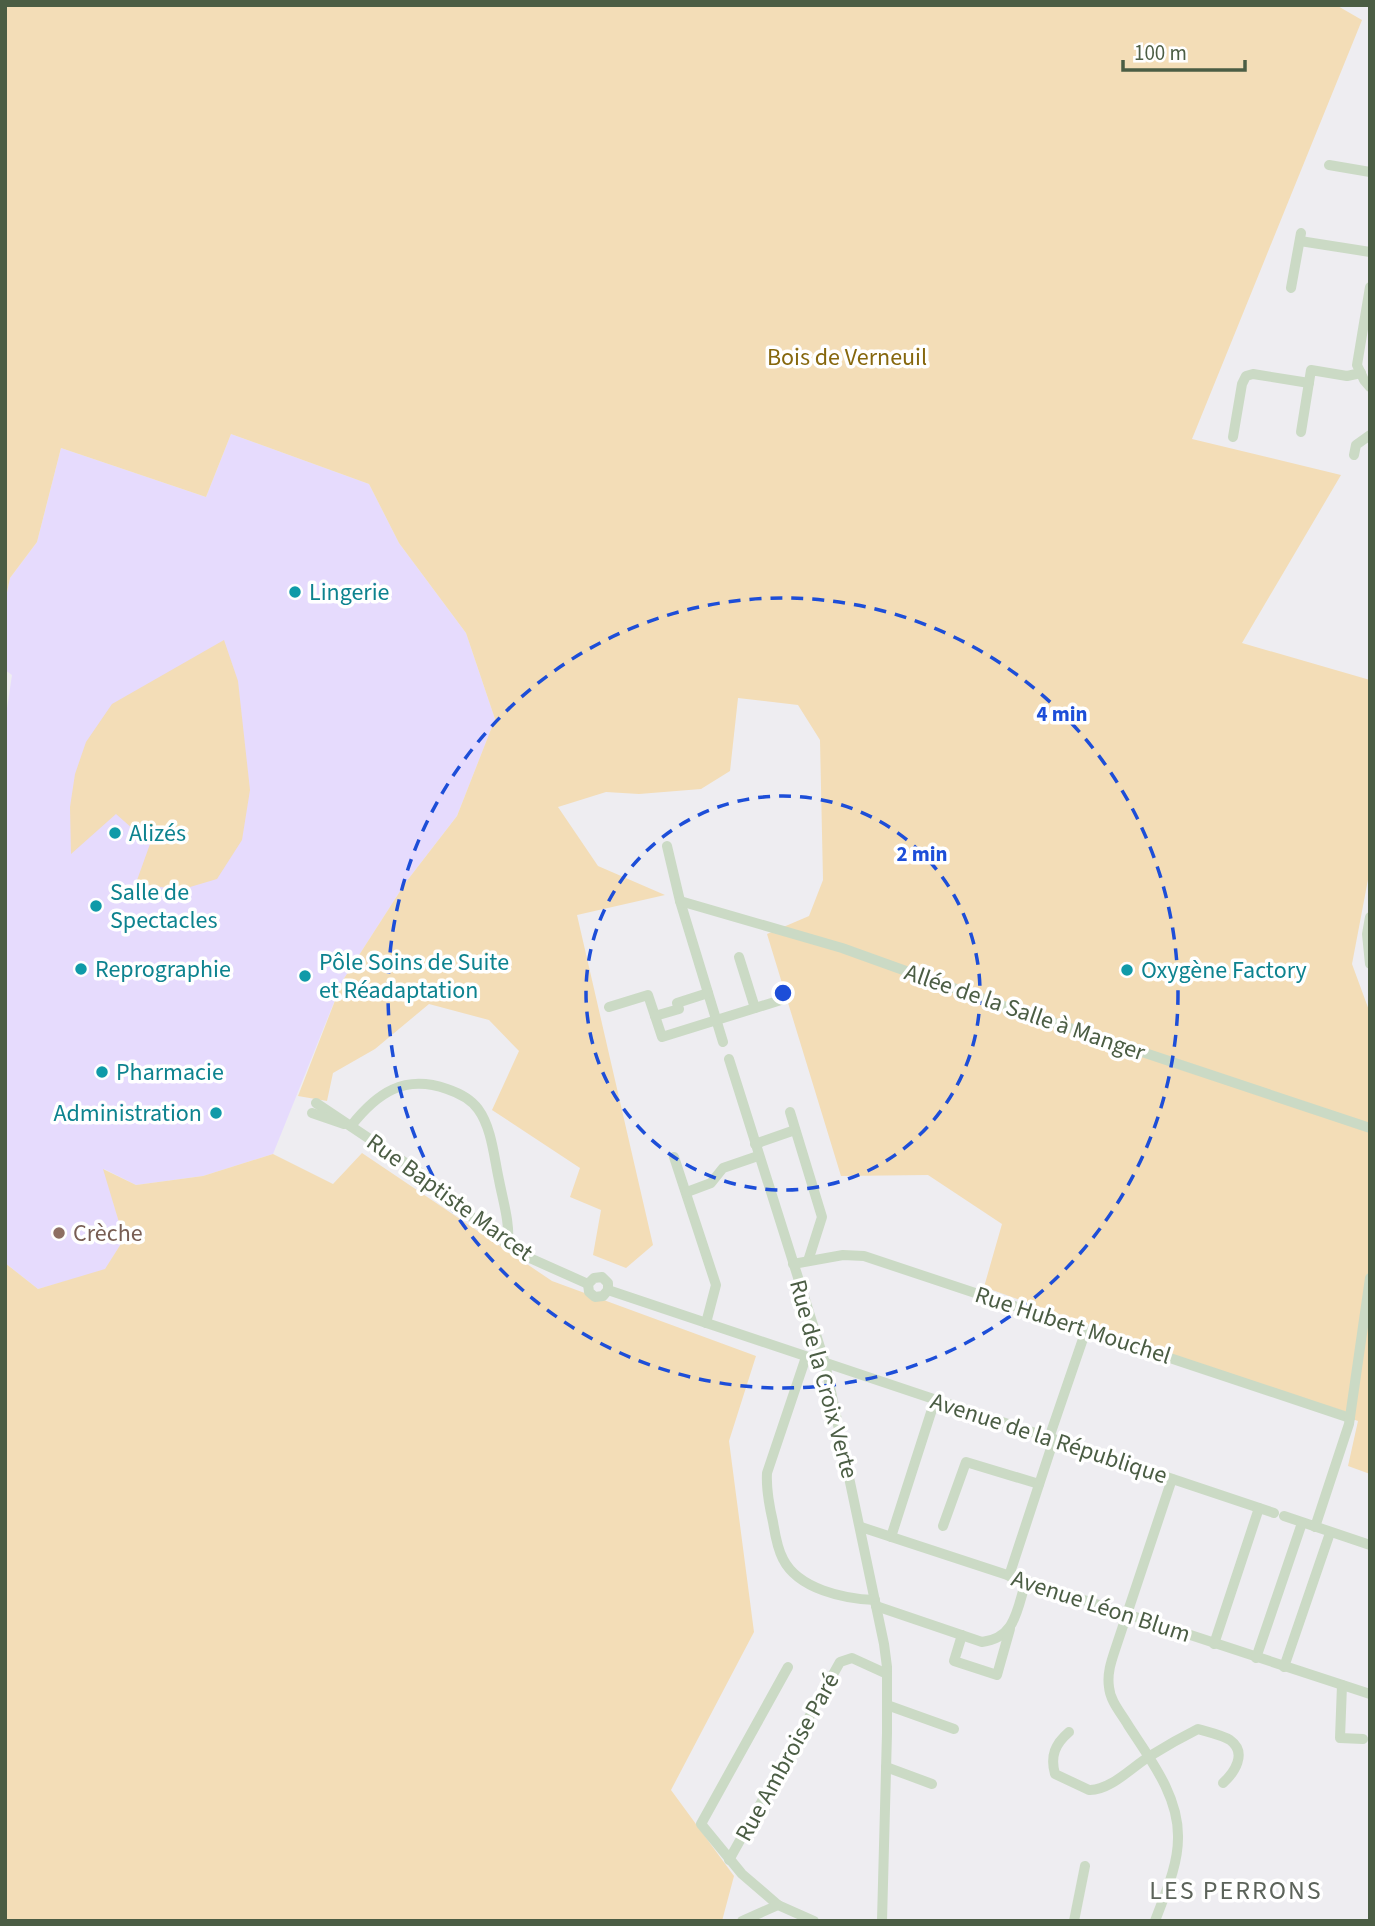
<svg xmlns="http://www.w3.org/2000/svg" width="1375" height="1926" viewBox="0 0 1375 1926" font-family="'Source Sans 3',sans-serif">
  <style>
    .medical { fill: #e6dbfd }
    .green { fill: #f3ddb7 }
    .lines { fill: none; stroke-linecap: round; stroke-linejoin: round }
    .minor { stroke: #cbdac5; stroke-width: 10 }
    .ring { fill: none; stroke: #1d4ed8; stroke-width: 3.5; stroke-dasharray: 12 9 }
    .culture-dot { fill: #0f9aa8; stroke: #fff; stroke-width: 2.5 }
    .education-dot { fill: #8d6e63; stroke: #fff; stroke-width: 2.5 }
    .labels { text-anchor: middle; stroke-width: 7; stroke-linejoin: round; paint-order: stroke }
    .park-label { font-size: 24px; fill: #86670d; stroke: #fff }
    .culture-label { font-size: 24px; fill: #0d838f; stroke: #fff; text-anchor: start }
    .street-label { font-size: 24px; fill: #4b5d44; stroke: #fff }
    .education-label { font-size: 24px; fill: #785e54; stroke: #fff; text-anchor: start }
    .neighbourhood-label { font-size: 26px; letter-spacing: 2px; fill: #5c635a; stroke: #fff }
    .centre { fill: #1d4ed8; stroke: #fff; stroke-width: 3.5 }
    .ring-label { font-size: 21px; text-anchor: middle; font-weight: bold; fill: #1d4ed8; stroke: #fff; stroke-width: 7; stroke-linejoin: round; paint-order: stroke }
  </style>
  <rect width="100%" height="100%" fill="#eeedf1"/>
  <path class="medical" d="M231 434 369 484 399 543 466 633 495 719 457 816 406 882 343 980 273 1154 203 1176 136 1185 104 1169 124 1239 105 1270 38 1289 5 1263V722L12 675 5 670V602L10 578 37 542 61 448 206 497Z"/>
  <g class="green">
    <path d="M5 5H1336L1362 20 1192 439 1341 475 1242 643 1370 680V869L1352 964 1370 1013V1474L1348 1466 1358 1421 984 1287 1002 1224 928 1175 841 1176 767 934 809 916 823 880 820 740 798 705 738 698 730 771 701 789 639 794 606 792 558 807 598 866 665 895 577 915 653 1245 626 1268 593 1255 601 1210 570 1197 580 1168 492 1110 519 1051 489 1020 429 1004 375 1049 333 1073 327 1101 298 1096 343 980 406 882 457 816 495 719 466 633 399 543 369 484 231 434 206 497 61 448 37 542 10 578 5 602Z"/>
    <path d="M224 640 238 681 250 790 242 840 217 879 180 890 136 883 150 844 116 814 71 854 70 807 75 774 86 742 112 704Z"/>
    <path d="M362 1153 552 1281 756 1356 729 1441 754 1632 671 1790 734 1876 722 1921H5V1263L38 1289 105 1269 124 1239 103 1169 136 1185 203 1176 273 1154 333 1184Z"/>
  </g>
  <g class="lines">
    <g class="minor">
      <path d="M1329 165 1370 172"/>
      <path d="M1300 241 1370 252"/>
      <path d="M1370 287 1357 365 1364 380 1370 387"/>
      <path d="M1291 288 1301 233"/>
      <path d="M1301 432 1311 370 1347 376 1361 373"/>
      <path d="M1233 437 1242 384 1246 376 1253 374 1309 383"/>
      <path d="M1354 455 1356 445 1370 435"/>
      <path d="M667 846 680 901 723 1042"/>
      <path d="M680 901 842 948 995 1003 1370 1128"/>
      <path d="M1370 917 1367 934 1370 964"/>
      <path d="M739 957 755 1008"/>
      <path d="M609 1007 648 995 655 1016 679 1009 677 1003 708 993"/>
      <path d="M655 1016 662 1037 781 1000"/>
      <path d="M729 1059 825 1363 884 1644 887 1667V1733L882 1921"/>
      <path d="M316 1103 425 1176 491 1234 532 1259 588 1284"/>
      <path d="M790 1112 822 1217 808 1261"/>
      <path d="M312 1113 344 1124"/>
      <path d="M351 1126C377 1093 404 1074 447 1089 459 1093 470 1098 478 1109 492 1128 494 1158 499 1180 503 1201 510 1223 508 1244"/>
      <path d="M755 1144 795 1130"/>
      <path d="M674 1157 716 1285 706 1323"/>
      <path d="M687 1192 711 1183 723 1168 758 1156"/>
      <path d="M793 1264 843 1255 864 1256 1350 1418"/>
      <path d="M588 1284 594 1278 602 1277 608 1283V1290"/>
      <path d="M588 1284 589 1292 595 1297 603 1296 608 1290"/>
      <path d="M608 1290 1274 1513"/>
      <path d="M806 1357 767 1473C766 1490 769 1505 773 1522 775 1534 777 1548 783 1559 798 1589 844 1599 875 1600"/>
      <path d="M1049 1438 1086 1330"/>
      <path d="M1284 1516 1370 1545"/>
      <path d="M943 1526 966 1462 1039 1484"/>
      <path d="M861 1527 1370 1694"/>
      <path d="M1315 1527 1349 1424 1370 1278"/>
      <path d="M891 1537 935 1400"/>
      <path d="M1009 1576 1054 1439"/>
      <path d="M876 1606 982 1642C1016 1638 1017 1609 1026 1581"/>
      <path d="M962 1635 954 1661 997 1675 1010 1629"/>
      <path d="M1214 1644 1259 1508"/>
      <path d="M1256 1658 1302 1523"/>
      <path d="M788 1667 701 1824 742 1874 778 1905 814 1921"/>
      <path d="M1284 1667 1330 1533"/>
      <path d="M1342 1685 1340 1738 1363 1739"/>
      <path d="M887 1705 954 1729"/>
      <path d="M1069 1732C1055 1744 1050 1756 1055 1774L1089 1790C1110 1791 1133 1766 1150 1756 1166 1746 1182 1737 1198 1729 1208 1732 1222 1735 1230 1740 1248 1753 1234 1773 1223 1783"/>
      <path d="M886 1767 932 1784"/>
      <path d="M729 1860 840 1662 852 1658 887 1674"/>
      <path d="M742 1921 778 1905"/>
      <path d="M1074 1921 1085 1866"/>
      <path d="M1155 1921C1165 1894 1178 1866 1178 1838 1179 1796 1150 1759 1128 1725 1121 1713 1110 1701 1109 1687 1107 1674 1111 1662 1115 1650L1172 1479"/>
    </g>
  </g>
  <g class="ring">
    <circle cx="783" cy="993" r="197"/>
    <circle cx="783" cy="993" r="395"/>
  </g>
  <g class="culture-dot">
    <circle cx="295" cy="592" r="7"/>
    <circle cx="115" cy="833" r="7"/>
    <circle cx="96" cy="906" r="7"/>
    <circle cx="81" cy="969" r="7"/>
    <circle cx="1127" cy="970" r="7"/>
    <circle cx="305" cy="976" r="7"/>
    <circle cx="102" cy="1072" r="7"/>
    <circle cx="216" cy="1113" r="7"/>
  </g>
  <circle class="education-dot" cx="59" cy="1233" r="7"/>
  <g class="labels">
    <g class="park-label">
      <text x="847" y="365">Bois de Verneuil</text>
    </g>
    <g class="culture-label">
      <text x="309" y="600">Lingerie</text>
      <text x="129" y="841">Alizés</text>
      <text x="110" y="900">Salle de<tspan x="110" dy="28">Spectacles</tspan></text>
      <text x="319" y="970">Pôle Soins de Suite<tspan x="319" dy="28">et Réadaptation</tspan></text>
      <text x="95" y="977">Reprographie</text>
      <text x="1141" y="978">Oxygène Factory</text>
      <text x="116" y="1080">Pharmacie</text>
      <text x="202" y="1121" text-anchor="end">Administration</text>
    </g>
    <g class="street-label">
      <text transform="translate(1025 1012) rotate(19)" y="8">Allée de la Salle à Manger</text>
      <text transform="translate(450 1197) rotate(36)" y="8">Rue Baptiste Marcet</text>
      <text transform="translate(1073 1325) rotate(18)" y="8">Rue Hubert Mouchel</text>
      <text transform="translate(824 1379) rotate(75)" y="8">Rue de la Croix Verte</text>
      <text transform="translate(1049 1438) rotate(18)" y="8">Avenue de la République</text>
      <text transform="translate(1101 1606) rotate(18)" y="8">Avenue Léon Blum</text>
      <text transform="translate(787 1757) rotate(-61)" y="8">Rue Ambroise Paré</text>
    </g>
    <g class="education-label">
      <text x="73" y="1241">Crèche</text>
    </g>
    <g class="neighbourhood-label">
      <text x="1236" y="1899">LES PERRONS</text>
    </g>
  </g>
  <circle cx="783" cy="993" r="10" class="centre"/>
  <g class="ring-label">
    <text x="1062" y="721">4 min</text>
    <text x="922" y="861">2 min</text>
  </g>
  <rect width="1375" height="1926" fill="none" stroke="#4b5d44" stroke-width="14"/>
  <path d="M1123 60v10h122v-10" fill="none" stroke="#4b5d44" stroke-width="3.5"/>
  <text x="1134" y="60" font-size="21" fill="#4b5d44" stroke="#ffffff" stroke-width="5" paint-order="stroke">100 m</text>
</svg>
